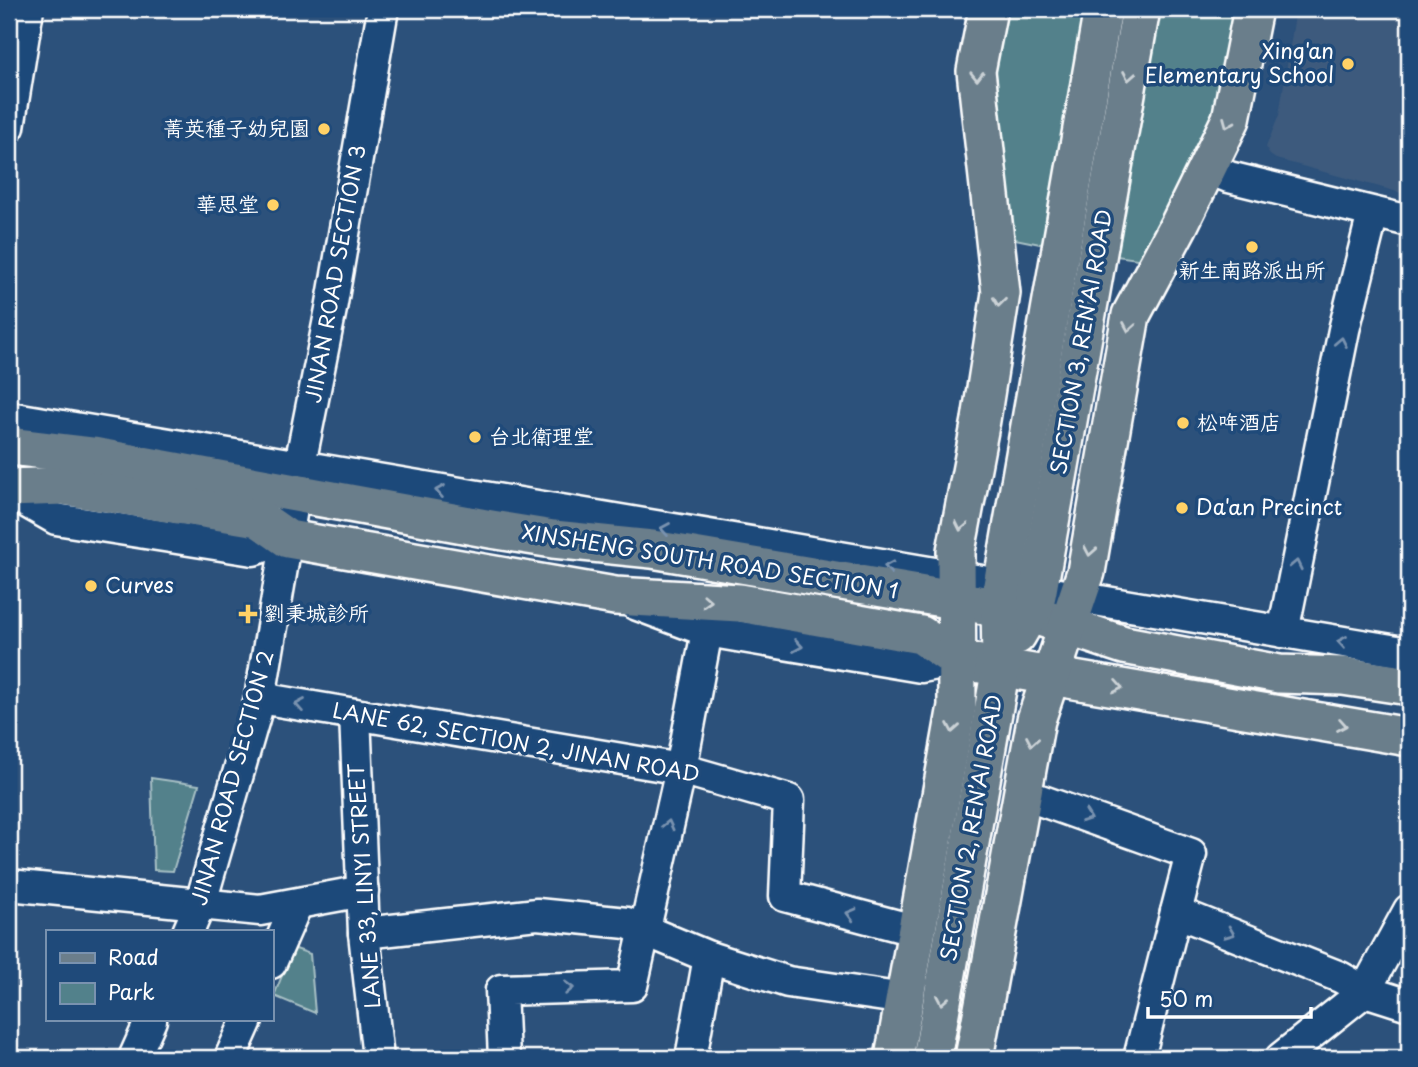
<svg xmlns="http://www.w3.org/2000/svg" width="1418" height="1067" viewBox="0 0 1418 1067" font-family="'Playpen Sans','LXGW WenKai TC',sans-serif">
  <style>
    .built { fill: #3c5a7d }
    .green { fill: #52818b; stroke: #a8c0c5; stroke-width: 2 }
    .lines { fill: none; stroke-linecap: round; stroke-linejoin: round }
    .minor-casing { stroke: #fff; stroke-width: 35 }
    .major-casing { stroke: #fff; stroke-width: 42 }
    .minor { stroke: #1f4a7a; stroke-width: 30 }
    .major { stroke: #6b7e8b; stroke-width: 37 }
    .oneway { stroke: #cbd2d6 }
    .oneway2 { stroke: #7992af }
    .poi-dot { fill: #ffd166; stroke: #1f4a7a; stroke-width: 2.5 }
    .labels { text-anchor: middle; stroke-width: 7; stroke-linejoin: round; paint-order: stroke }
    .poi-label { font-size: 21px; fill: #fff; stroke: #1f4a7a; text-anchor: start }
    .street-label { font-size: 21px; fill: #fff; stroke: #1f4a7a }
  </style>
  <rect width="100%" height="100%" fill="#2c517b"/>
  <filter id="ink" filterUnits="userSpaceOnUse"><feTurbulence type="fractalNoise" baseFrequency=".0143" numOctaves="2"/><feDisplacementMap in="SourceGraphic" scale="14" xChannelSelector="R" yChannelSelector="G"/><feConvolveMatrix kernelMatrix="1 2 1 2 8 2 1 2 1" color-interpolation-filters="sRGB"/></filter>
  <g filter="url(#ink)">
    <path class="built" d="M1296 9H1409V195L1276 159 1270 155 1266 147 1279 115Z"/>
    <g class="green">
      <path d="M1002 9H1087L1045 245 1010 238 991 77Z"/>
      <path d="M1152 9H1238L1222 96 1144 260 1109 255Z"/>
      <path d="M151 778 199 785 173 871 154 870Z"/>
      <path d="M293 948 310 954 315 1013 274 996Z"/>
    </g>
    <g class="lines">
      <defs>
        <g id="minor">
          <path d="M9 127 28 9"/>
          <path d="M1207 168 1229 177 1409 221"/>
          <path d="M9 417 1409 653"/>
          <path d="M9 492 56 519 253 550 288 539"/>
          <path d="M635 604 707 631 921 667 957 660"/>
          <path d="M1283 632 1344 330 1373 213"/>
          <path d="M260 698 681 769 789 800 785 896 917 931"/>
          <path d="M355 714 364 933 378 1058"/>
          <path d="M1023 794 1191 854 1176 912 1340 977 1365 991 1409 1005"/>
          <path d="M9 885 260 910 363 891"/>
          <path d="M188 932 201 902 260 698 297 479 331 309 383 9"/>
          <path d="M364 933 537 914 627 923 709 957 788 982 905 999"/>
          <path d="M271 963 297 904"/>
          <path d="M134 1058 151 1020"/>
          <path d="M230 1058 247 1020"/>
          <path d="M504 1058 501 990 632 986 681 769 707 631"/>
          <path d="M691 1058 709 957"/>
          <path d="M1139 1058 1176 912"/>
          <path d="M1281 1058 1365 991 1409 910"/>
        </g>
        <g id="major">
          <path d="M9 446 93 456 491 529 553 539 652 549 1001 608 1043 618 1124 645 1279 674 1343 676 1409 686"/>
          <path d="M9 488 63 486 258 518 288 539 615 596 740 603 921 635 957 660 1409 737"/>
          <path d="M1017 635 1035 604 1038 590 1141 9"/>
          <path d="M894 1058 957 706 956 551 981 420 1001 293 976 71 988 9"/>
          <path d="M932 1058 1001 667 1000 597 1103 9"/>
          <path d="M974 1058 1036 720 1086 572 1131 315 1179 225 1231 119 1253 9"/>
        </g>
      </defs>
      <use href="#minor" class="minor-casing"/>
      <use href="#major" class="major-casing"/>
      <use href="#minor" class="minor"/>
      <use href="#major" class="major"/>
    </g>
    <defs><path id="oneway-chevron" d="M-2-3.5L2.5 0L-2 3.5" fill="none" stroke-width="1.6" stroke-linecap="round" stroke-linejoin="round" transform="scale(1.75)"/></defs>
    <g class="oneway">
      <use href="#oneway-chevron" transform="translate(977 76) rotate(89)"/>
      <use href="#oneway-chevron" transform="translate(1129 76) rotate(100)"/>
      <use href="#oneway-chevron" transform="translate(1228 123) rotate(112)"/>
      <use href="#oneway-chevron" transform="translate(999 302) rotate(97)"/>
      <use href="#oneway-chevron" transform="translate(1129 327) rotate(100)"/>
      <use href="#oneway-chevron" transform="translate(961 526) rotate(101)"/>
      <use href="#oneway-chevron" transform="translate(1090 551) rotate(100)"/>
      <use href="#oneway-chevron" transform="translate(707 601) rotate(3)"/>
      <use href="#oneway-chevron" transform="translate(1118 687) rotate(10)"/>
      <use href="#oneway-chevron" transform="translate(1342 725) rotate(10)"/>
      <use href="#oneway-chevron" transform="translate(953 728) rotate(100)"/>
      <use href="#oneway-chevron" transform="translate(1032 741) rotate(100)"/>
      <use href="#oneway-chevron" transform="translate(942 1000) rotate(100)"/>
    </g>
    <g class="oneway2">
      <use href="#oneway-chevron" transform="translate(1341 342) rotate(-79)"/>
      <use href="#oneway-chevron" transform="translate(440 491) rotate(-170)"/>
      <use href="#oneway-chevron" transform="translate(665 529) rotate(-170)"/>
      <use href="#oneway-chevron" transform="translate(1296 565) rotate(-78)"/>
      <use href="#oneway-chevron" transform="translate(889 567) rotate(-170)"/>
      <use href="#oneway-chevron" transform="translate(1342 642) rotate(-170)"/>
      <use href="#oneway-chevron" transform="translate(798 646) rotate(10)"/>
      <use href="#oneway-chevron" transform="translate(300 705) rotate(-170)"/>
      <use href="#oneway-chevron" transform="translate(1087 817) rotate(20)"/>
      <use href="#oneway-chevron" transform="translate(668 825) rotate(-77)"/>
      <use href="#oneway-chevron" transform="translate(851 914) rotate(-165)"/>
      <use href="#oneway-chevron" transform="translate(1230 933) rotate(22)"/>
      <use href="#oneway-chevron" transform="translate(569 988) rotate(-2)"/>
    </g>
  </g>
  <g class="poi-dot">
    <circle cx="1348" cy="64" r="7"/>
    <circle cx="324" cy="129" r="7"/>
    <circle cx="273" cy="205" r="7"/>
    <circle cx="1252" cy="247" r="7"/>
    <circle cx="1183" cy="423" r="7"/>
    <circle cx="475" cy="437" r="7"/>
    <circle cx="1182" cy="508" r="7"/>
    <circle cx="91" cy="586" r="7"/>
    <path d="M244.5 603.5h7v7h7v7h-7v7h-7v-7h-7v-7h7z"/>
  </g>
  <g class="labels">
    <g class="poi-label">
      <text x="1334" y="59" text-anchor="end">Xing'an<tspan x="1334" dy="24">Elementary School</tspan></text>
      <text x="310" y="136" text-anchor="end">菁英種子幼兒園</text>
      <text x="259" y="212" text-anchor="end">華思堂</text>
      <text x="1252" y="278" text-anchor="middle">新生南路派出所</text>
      <text x="1197" y="430">松哖酒店</text>
      <text x="489" y="444">台北衛理堂</text>
      <text x="1196" y="515">Da'an Precinct</text>
      <text x="105" y="593">Curves</text>
      <text x="264" y="621">劉秉城診所</text>
    </g>
    <g class="street-label">
      <text transform="translate(336 274) rotate(-80)" y="7">JINAN ROAD SECTION 3</text>
      <text transform="translate(1082 342) rotate(-80)" y="7">SECTION 3, REN’AI ROAD</text>
      <text transform="translate(710 562) rotate(9)" y="7">XINSHENG SOUTH ROAD SECTION 1</text>
      <text transform="translate(516 743) rotate(10)" y="7">LANE 62, SECTION 2, JINAN ROAD</text>
      <text transform="translate(233 778) rotate(-75)" y="7">JINAN ROAD SECTION 2</text>
      <text transform="translate(972 828) rotate(-80)" y="7">SECTION 2, REN’AI ROAD</text>
      <text transform="translate(365 886) rotate(-94)" y="7">LANE 33, LINYI STREET</text>
    </g>
  </g>
  <rect width="1418" height="1067" fill="none" stroke="#1f4a7a" stroke-width="35"/>
  <rect x="18" y="18" width="1383" height="1032" fill="none" stroke="#fff" stroke-width="2.5" filter="url(#ink)"/>
  <rect x="46" y="930" width="228" height="91" fill="#1f4a7a" stroke="#7992af" stroke-width="2"/>
  <rect x="60" y="953" width="35" height="10" fill="#6b7e8b" stroke="#7992af" stroke-width="2"/>
  <text x="108" y="965" font-size="21" fill="#ffffff">Road</text>
  <rect x="60" y="983" width="35" height="21" fill="#52818b" stroke="#7992af" stroke-width="2"/>
  <text x="108" y="1000" font-size="21" fill="#ffffff">Park</text>
  <path d="M1148 1007v10h163v-10" fill="none" stroke="#ffffff" stroke-width="3.5"/>
  <text x="1159" y="1007" font-size="21" fill="#ffffff" stroke="#1f4a7a" stroke-width="5" paint-order="stroke">50 m</text>
</svg>
